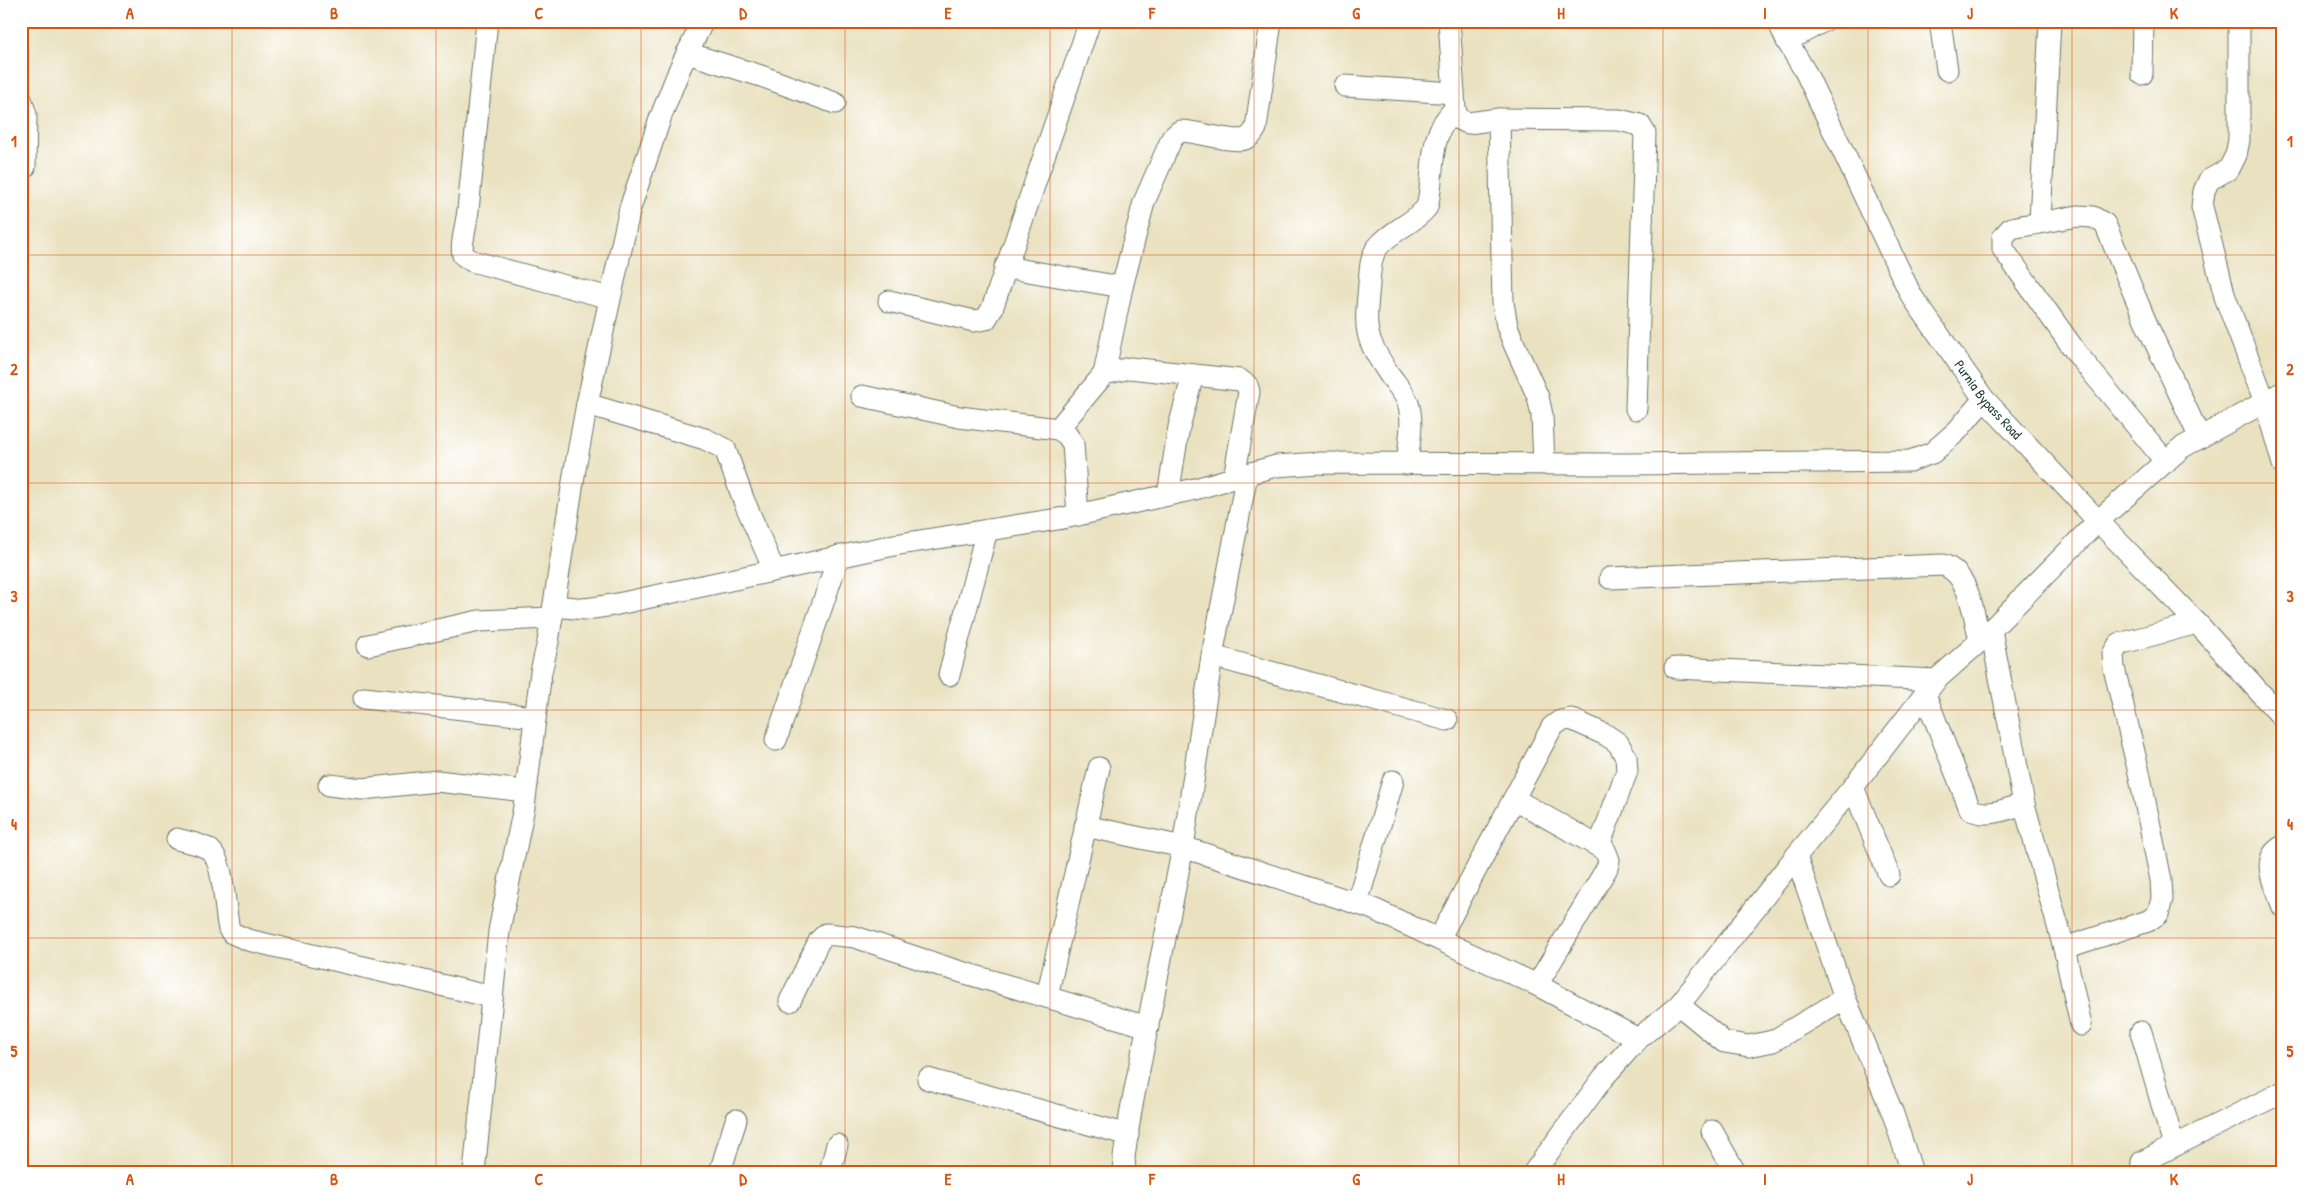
<svg xmlns="http://www.w3.org/2000/svg" width="2304" height="1193" viewBox="0 0 2304 1193" font-family="'Patrick Hand',sans-serif">
  <style>
    .lines { fill: none; stroke-linecap: round; stroke-linejoin: round }
    .street-casing { stroke: #667665; stroke-width: 23 }
    .street { stroke: #fff; stroke-width: 21 }
    .grid { fill: none; stroke: #d45610; stroke-width: 1; stroke-opacity: 0.55 }
    .labels { text-anchor: middle; stroke-width: 4; stroke-linejoin: round; paint-order: stroke }
    .street-label { font-size: 14px; fill: #1f3d34; stroke: #fff }
    .neatline { fill: none; stroke: #d45610; stroke-width: 2 }
    .grid-label { font-size: 16px; text-anchor: middle; font-weight: bold; fill: #d45610 }
  </style>
  <rect width="100%" height="100%" fill="#fff"/>
  <filter id="ink" filterUnits="userSpaceOnUse"><feTurbulence type="fractalNoise" baseFrequency=".02" numOctaves="2"/><feDisplacementMap in="SourceGraphic" scale="10" xChannelSelector="R" yChannelSelector="G"/><feConvolveMatrix kernelMatrix="1 2 1 2 8 2 1 2 1" color-interpolation-filters="sRGB"/></filter>
  <filter id="wash" filterUnits="userSpaceOnUse"><feTurbulence type="fractalNoise" baseFrequency=".0096" numOctaves="4" result="noise"/><feDisplacementMap in="SourceGraphic" scale="20" xChannelSelector="R" yChannelSelector="G"/><feGaussianBlur stdDeviation="1.12" result="paint"/><feColorMatrix in="noise" values="0 0 0 0 0 0 0 0 0 0 0 0 0 0 0 0 0 1.4 0 .05"/><feComposite in="paint" operator="in"/></filter>
  <g filter="url(#wash)">
    <rect width="100%" height="100%" fill="#eae1c0"/>
  </g>
  <g filter="url(#ink)">
    <g class="lines">
      <defs>
        <g id="street">
          <path d="M487 21 468 210C467 221 460 247 463 255L472 261 610 298"/>
          <path d="M1449 21 1455 109 1458 119 1468 123 1499 119 1619 120 1640 125 1645 133 1636 409"/>
          <path id="s1" d="M1778 21 1787 41 1806 73 1911 295 1984 399 2098 521 2197 623 2283 718"/>
          <path d="M1940 21 1947 70"/>
          <path d="M2239 21V140L2236 155 2229 169 2209 180 2204 191 2202 207 2225 297 2265 402 2283 464"/>
          <path d="M1787 41 1824 21"/>
          <path d="M687 53 761 76 835 103"/>
          <path d="M2142 74 2143 21"/>
          <path d="M1345 86 1454 93"/>
          <path d="M21 99 26 115 25 167"/>
          <path d="M1499 119 1503 303 1507 326 1514 344 1538 397 1542 415 1544 464"/>
          <path d="M2040 221 2050 21"/>
          <path d="M1005 267 1122 287"/>
          <path d="M889 301 974 321 986 319 992 309 1090 21"/>
          <path d="M1104 374 1122 287 1144 202 1172 138 1180 131C1196 131 1233 143 1245 139 1251 137 1253 133 1256 128L1271 21"/>
          <path d="M862 396 959 417 1058 429 1067 435 1073 444 1078 515"/>
          <path d="M587 404 705 439 725 449 744 501 774 570"/>
          <path d="M1058 429 1104 374 1130 368 1240 380 1247 385 1249 392 1234 478"/>
          <path d="M2166 462 2078 355 2003 249V237L2011 228 2078 216 2093 217 2105 224 2147 325 2200 438"/>
          <path d="M1407 464C1409 444 1414 421 1408 403 1405 393 1395 383 1389 374 1363 335 1365 330 1369 284 1370 273 1370 257 1377 248 1391 230 1414 224 1427 207 1436 171 1426 136 1455 109"/>
          <path d="M1168 495 1179 427 1193 375"/>
          <path d="M1610 578 1943 565C1970 573 1974 617 1980 641"/>
          <path d="M554 606 586 609 613 605 894 545 1064 518 1195 489 1247 474"/>
          <path d="M1991 630 2024 804 2064 948 2081 1025"/>
          <path d="M368 645 479 621 552 618"/>
          <path d="M1212 656 1447 720"/>
          <path d="M1675 668 1936 680"/>
          <path d="M949 675 987 530"/>
          <path d="M1925 694 1970 809C1986 819 2008 808 2024 804"/>
          <path d="M364 698 535 717"/>
          <path d="M776 740 839 556"/>
          <path d="M329 785 362 789 437 781 525 791"/>
          <path d="M1853 787 1889 875"/>
          <path d="M1514 799 1605 850 1609 860 1607 868 1537 985"/>
          <path d="M1085 826 1183 847 1371 908 1537 985 1638 1039"/>
          <path d="M177 839C187 842 202 844 210 850 225 862 224 910 229 929L232 933 248 940 492 997"/>
          <path d="M2283 846C2258 859 2276 888 2283 907"/>
          <path d="M1796 856 1845 998 1893 1114 1912 1172"/>
          <path d="M1357 903 1393 781"/>
          <path d="M1439 939 1552 727 1560 721 1571 719 1606 735 1618 743 1626 757 1627 771 1599 846"/>
          <path d="M2064 948 2148 921 2158 914 2162 899 2161 880 2140 777 2114 668 2113 654 2119 644 2197 623"/>
          <path d="M1047 996 1099 768"/>
          <path d="M790 1001 819 941 826 934 855 937 948 968 1148 1027"/>
          <path d="M1679 1005 1724 1042 1749 1046 1773 1041 1845 998"/>
          <path d="M2141 1032 2174 1146"/>
          <path d="M928 1079 1128 1135"/>
          <path d="M1712 1131 1735 1172"/>
          <path d="M2142 1162 2283 1092"/>
          <path d="M474 1172 499 931 524 807 541 672 548 642 575 469 587 404 630 208 661 116 680 68 703 21"/>
          <path d="M720 1172 736 1120"/>
          <path d="M830 1172 837 1145"/>
          <path d="M1125 1172 1124 1157 1131 1110 1183 847 1212 656 1247 474 1276 466 1319 463 1629 464 1910 461 1932 453 1957 431 1984 399"/>
          <path d="M1534 1172 1603 1078 1638 1039 1679 1005 1796 856 1853 787 1936 680 1980 641 2098 521 2181 448 2283 392"/>
        </g>
      </defs>
      <use href="#street" class="street-casing"/>
      <use href="#street" class="street"/>
    </g>
  </g>
  <path class="grid" d="M232 21V1172M436 21V1172M641 21V1172M845 21V1172M1050 21V1172M1254 21V1172M1459 21V1172M1663 21V1172M1868 21V1172M2072 21V1172M21 255H2283M21 483H2283M21 710H2283M21 938H2283"/>
  <g class="labels">
    <g class="street-label">
      <text dy="5" stroke="none"><textPath href="#s1" startOffset="435">Purnia Bypass Road</textPath></text>
    </g>
  </g>
  <rect width="2304" height="1193" fill="none" stroke="#fff" stroke-width="55"/>
  <rect x="28" y="28" width="2248" height="1138" class="neatline"/>
  <g class="grid-label">
    <text x="130" y="19">A</text>
    <text x="334" y="19">B</text>
    <text x="539" y="19">C</text>
    <text x="743" y="19">D</text>
    <text x="948" y="19">E</text>
    <text x="1152" y="19">F</text>
    <text x="1356" y="19">G</text>
    <text x="1561" y="19">H</text>
    <text x="1765" y="19">I</text>
    <text x="1970" y="19">J</text>
    <text x="2174" y="19">K</text>
    <text x="14" y="147">1</text>
    <text x="2290" y="147">1</text>
    <text x="14" y="375">2</text>
    <text x="2290" y="375">2</text>
    <text x="14" y="602">3</text>
    <text x="2290" y="602">3</text>
    <text x="14" y="830">4</text>
    <text x="2290" y="830">4</text>
    <text x="14" y="1057">5</text>
    <text x="2290" y="1057">5</text>
    <text x="130" y="1185">A</text>
    <text x="334" y="1185">B</text>
    <text x="539" y="1185">C</text>
    <text x="743" y="1185">D</text>
    <text x="948" y="1185">E</text>
    <text x="1152" y="1185">F</text>
    <text x="1356" y="1185">G</text>
    <text x="1561" y="1185">H</text>
    <text x="1765" y="1185">I</text>
    <text x="1970" y="1185">J</text>
    <text x="2174" y="1185">K</text>
  </g>
</svg>
